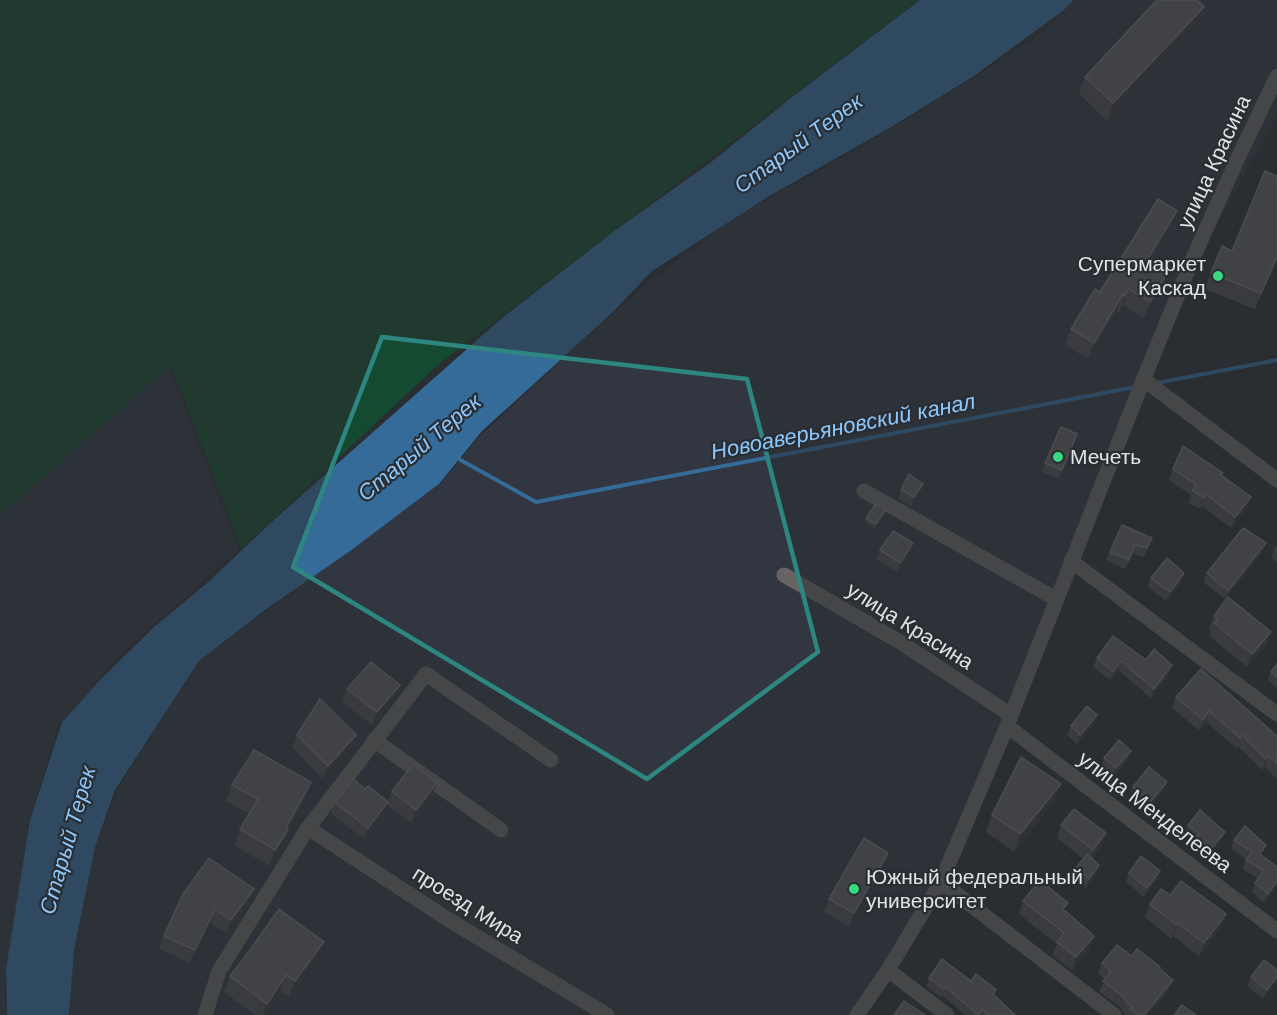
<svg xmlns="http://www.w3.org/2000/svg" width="1277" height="1015" viewBox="0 0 1277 1015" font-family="Arial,sans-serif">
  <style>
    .built { fill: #313640 }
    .green { fill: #144a2f }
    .water { fill: #346b99 }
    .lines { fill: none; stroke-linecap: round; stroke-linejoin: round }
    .stream { stroke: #346b99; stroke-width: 4 }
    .minor { stroke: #676464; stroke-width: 15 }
    .tertiary { stroke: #676464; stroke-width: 15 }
    .wall { fill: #4e4c51 }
    .shaded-wall { fill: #39393e }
    .building { fill: #5e5c61; stroke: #727176; stroke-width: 1.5 }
    .marked { fill: none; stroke: #2e8680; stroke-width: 4.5; stroke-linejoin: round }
    .poi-dot { fill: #37d880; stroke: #2a2d31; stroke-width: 2 }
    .labels { text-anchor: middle; stroke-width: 4.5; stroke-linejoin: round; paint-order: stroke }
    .street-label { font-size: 21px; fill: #e1e2e5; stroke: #2a2d31 }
    .poi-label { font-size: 21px; fill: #e1e2e5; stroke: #2a2d31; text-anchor: start }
    .water-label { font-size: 22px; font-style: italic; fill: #8ac7fd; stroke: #2a2d31 }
  </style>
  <rect width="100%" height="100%" fill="#2a2d31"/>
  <g class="built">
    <path d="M1075 0H1277V111L1270 128 1179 293 930 901 853 1015H70L73 954 94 849 119 786 201 659 441 483 477 439 573 349 656 276 733 218 845 156 956 89 1045 30Z"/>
    <path d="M169 366 239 550 129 647 59 724 30 820 5 982 6 1015H0V514Z"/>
  </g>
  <path class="green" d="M0 0H919L440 363 241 549 171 365 0 515Z"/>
  <path class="water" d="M920 0H1074L1064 10 974 76 888 129 771 195 652 271 613 312 482 431 439 484 350 551 265 610 199 661 115 790 95 847 74 950 69 1015H7L6 969 30 820 62 722 100 680 154 627 206 584 276 518 502 318 613 232 710 163 787 101Z"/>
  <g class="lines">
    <g class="stream">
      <path d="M1157 383 1277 360"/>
      <path d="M457 458 536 502 1135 387"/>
    </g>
    <g class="minor">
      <path d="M1143 379 1277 480"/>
      <path d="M864 491 1056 599"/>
      <path d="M1071 561 1277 714"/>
      <path d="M784 575 900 642 1011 715"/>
      <path d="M1007 726 1277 931"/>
      <path d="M374 740 501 830"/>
      <path d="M308 828 449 920 607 1015"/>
      <path d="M941 882 1114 1015"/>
      <path d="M205 1015 219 971 308 828 426 674 551 760"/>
    </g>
    <g class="tertiary">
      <path d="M888 970 947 1015"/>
      <path d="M857 1015 888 970 941 882 1007 726 1142 383 1193 258 1237 160 1277 76"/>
    </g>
  </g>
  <g class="wall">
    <path d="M1204 7 1197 24 1107 121 1079 94 1085 77Z"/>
    <path d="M1177 211 1171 227 1148 265 1160 292 1144 318 1123 305 1119 312 1117 311 1088 359 1065 345 1071 329 1100 292Z"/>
    <path d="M1232 251 1277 260 1255 309 1205 289 1211 273Z"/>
    <path d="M1074 442 1059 479 1042 472 1045 463Z"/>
    <path d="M1173 469 1223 473 1222 476 1247 509 1231 528 1202 506 1200 509 1188 503 1191 495 1169 480Z"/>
    <path d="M923 484 920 493 911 506 898 499 901 490Z"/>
    <path d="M884 513 874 528 865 522 866 518Z"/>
    <path d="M1152 538 1144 557 1132 553 1125 569 1106 560 1110 552Z"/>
    <path d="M913 543 910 552 897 572 876 559 880 550Z"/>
    <path d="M1266 543 1262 552 1225 599 1203 582 1207 573Z"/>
    <path d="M1277 545V563L1271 557 1274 549Z"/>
    <path d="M1151 578 1181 582 1166 601 1148 587Z"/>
    <path d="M1214 616 1271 632 1266 646 1247 667 1209 636 1211 631 1209 629Z"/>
    <path d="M1097 658 1146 660 1169 674 1151 698 1118 670 1110 680 1093 667Z"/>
    <path d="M1277 664V688L1268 680 1271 672Z"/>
    <path d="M347 689 395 698 372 725 342 702Z"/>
    <path d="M1176 697 1277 736V779L1265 767 1262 770 1238 746 1236 748 1206 722 1199 730 1172 708Z"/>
    <path d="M1094 724 1077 744 1067 735 1071 726Z"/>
    <path d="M297 735H356L351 748 323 779 293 748Z"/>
    <path d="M1104 758 1127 760 1113 777 1101 767Z"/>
    <path d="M311 782 305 799 288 830 282 846 269 866 234 845 240 829 249 814 226 801 232 785Z"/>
    <path d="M437 783 432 796 411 823 387 805 392 791Z"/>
    <path d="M1061 784 1054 802 1014 852 986 832 992 815Z"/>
    <path d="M1133 787 1164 790 1148 810 1130 796Z"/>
    <path d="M365 789 388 802 384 813 364 839 331 814 335 802Z"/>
    <path d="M1061 825 1106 833 1102 846 1092 859 1096 874 1086 888 1073 877 1076 868 1083 859 1057 838Z"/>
    <path d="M1188 825 1221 841 1208 858 1193 846 1195 842 1184 834Z"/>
    <path d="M1234 840 1262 855 1277 886 1264 903 1252 892 1255 883 1258 879 1243 869 1246 859 1231 849Z"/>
    <path d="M888 853 883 866 849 926 824 912 829 899Z"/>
    <path d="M1160 871 1157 880 1144 897 1126 882 1129 873Z"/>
    <path d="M254 889 249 902 226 933 210 922 190 963 159 949 164 936Z"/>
    <path d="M1170 895 1226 914 1221 927 1199 956 1173 936 1171 939 1145 917 1150 904Z"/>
    <path d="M1023 901 1066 911 1094 936 1089 949 1072 970 1052 955 1057 944 1019 914Z"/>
    <path d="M1132 956 1160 967V968L1169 990 1149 1015H1125L1120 1007 1099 992 1105 979 1098 973 1102 963Z"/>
    <path d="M318 958 289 997 280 991 264 1015H255L224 992 230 976Z"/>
    <path d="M1277 970 1263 999 1247 986 1251 977Z"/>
    <path d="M929 978 971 981 996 990 994 996 1015 1015H965L943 996 941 998 926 986Z"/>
  </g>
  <g class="shaded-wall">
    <path d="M1204 7 1197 24 1107 121 1113 103Z"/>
    <path d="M1177 211 1171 227 1139 279 1145 263Z"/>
    <path d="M1277 257V260L1255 309 1261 293Z"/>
    <path d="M1166 275 1160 292 1144 318 1150 302Z"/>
    <path d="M1129 289 1123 305 1119 312 1125 296Z"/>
    <path d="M1123 294 1117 311 1088 359 1094 343Z"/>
    <path d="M923 484 920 493 911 506 914 497Z"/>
    <path d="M1206 494 1202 506 1200 509 1204 498Z"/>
    <path d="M1251 497 1247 509 1231 528 1235 517Z"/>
    <path d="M886 509 884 513 874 528 876 524Z"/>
    <path d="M913 543 910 552 897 572 900 563Z"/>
    <path d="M1266 543 1262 552 1225 599 1228 591Z"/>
    <path d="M1184 573 1181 582 1166 601 1170 592Z"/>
    <path d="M1271 632 1266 646 1247 667 1252 654Z"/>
    <path d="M1121 661 1118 670 1110 680 1113 672Z"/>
    <path d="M1172 665 1169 674 1151 698 1154 689Z"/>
    <path d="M400 685 395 698 372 725 377 712Z"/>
    <path d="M1209 711 1206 722 1199 730 1203 720Z"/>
    <path d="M1097 715 1094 724 1077 744 1080 735Z"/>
    <path d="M356 735 351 748 323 779 328 766Z"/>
    <path d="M1131 751 1127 760 1113 777 1116 768Z"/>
    <path d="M1269 756 1265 767 1262 770 1266 759Z"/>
    <path d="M311 782 305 799 287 831 288 830 282 846 269 866 275 850 286 828Z"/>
    <path d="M1167 782 1164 790 1148 810 1151 801Z"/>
    <path d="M437 783 432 796 411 823 416 810Z"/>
    <path d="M1061 784 1054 802 1014 852 1020 834Z"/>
    <path d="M388 802 384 813 364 839 368 828Z"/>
    <path d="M1225 832 1221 841 1208 858 1211 849Z"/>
    <path d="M1106 833 1102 846 1088 864 1093 850Z"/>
    <path d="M888 853 883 866 849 926 854 913Z"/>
    <path d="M1099 865 1096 874 1086 888 1089 879Z"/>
    <path d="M1160 871 1157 880 1144 897 1147 888Z"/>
    <path d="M1277 881V886L1264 903 1268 894Z"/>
    <path d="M254 889 249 902 226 933 231 920Z"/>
    <path d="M215 909 210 922 190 963 195 950Z"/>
    <path d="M1226 914 1221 927 1199 956 1204 943Z"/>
    <path d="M1178 923 1173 936 1171 939 1176 925Z"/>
    <path d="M1094 936 1089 949 1072 970 1076 957Z"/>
    <path d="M324 942 318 958 289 997 295 981Z"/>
    <path d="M286 975 280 991 264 1015H263L267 1004Z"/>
    <path d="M1277 977V981L1263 999 1267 990Z"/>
    <path d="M1173 980 1169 990 1149 1015H1144Z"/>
  </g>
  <g class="building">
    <path d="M1157 0H1197L1204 7 1113 103 1085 77Z"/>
    <path d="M1265 171 1277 176V257L1261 293 1211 273 1222 246 1232 251Z"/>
    <path d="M1158 199 1177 211 1145 263 1166 275 1150 302 1129 289 1125 296 1123 294 1094 343 1071 329 1095 289 1100 292Z"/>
    <path d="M1061 427 1077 434 1062 470 1045 463Z"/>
    <path d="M1183 446 1223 473 1221 475 1251 497 1235 517 1206 494 1204 498 1193 491 1196 484 1173 469Z"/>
    <path d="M909 474 923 484 914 497 901 490Z"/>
    <path d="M876 504 886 509 876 524 866 518Z"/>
    <path d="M1122 525 1152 538 1147 548 1135 545 1129 560 1110 552Z"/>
    <path d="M1243 528 1266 543 1228 591 1207 573Z"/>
    <path d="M893 531 913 543 900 563 880 550Z"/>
    <path d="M1167 558 1184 573 1170 592 1151 578Z"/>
    <path d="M1228 597 1271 632 1252 654 1214 623 1218 619 1214 616Z"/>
    <path d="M1113 636 1146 660 1154 649 1172 665 1154 689 1121 661 1113 672 1097 658Z"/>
    <path d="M371 662 400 685 377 712 347 689Z"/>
    <path d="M1277 664V677L1271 672Z"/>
    <path d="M1201 669 1277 736V764L1269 756 1266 759 1242 735 1240 738 1209 711 1203 720 1176 697Z"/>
    <path d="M320 699 356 735 328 766 297 735Z"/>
    <path d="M1087 706 1097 715 1080 735 1071 726Z"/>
    <path d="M1119 740 1131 751 1116 768 1104 758Z"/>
    <path d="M254 750 311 782 286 828 288 830 275 850 240 829 258 799 232 785Z"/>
    <path d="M1021 757 1061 784 1020 834 992 815Z"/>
    <path d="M413 764 437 783 416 810 392 791Z"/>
    <path d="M1149 767 1167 782 1151 801 1133 787Z"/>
    <path d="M353 779 365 789 368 786 388 802 368 828 335 802Z"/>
    <path d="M1074 809 1106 833 1093 850 1061 825Z"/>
    <path d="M1200 810 1225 832 1211 849 1196 837 1199 834 1188 825Z"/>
    <path d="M1245 826 1266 845 1260 854 1277 867V881L1268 894 1255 883 1264 871 1246 860 1252 852 1234 840Z"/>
    <path d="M864 838 888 853 854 913 829 899Z"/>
    <path d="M1087 854 1099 865 1089 879 1076 868Z"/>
    <path d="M1141 856 1160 871 1147 888 1129 873Z"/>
    <path d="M209 858 254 889 231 920 215 909 195 950 164 936 183 894Z"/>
    <path d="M1040 880 1068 903 1063 909 1094 936 1076 957 1057 942 1064 933 1023 901Z"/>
    <path d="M1181 881 1226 914 1204 943 1178 923 1176 925 1150 904 1161 889 1170 895Z"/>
    <path d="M279 909 324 942 295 981 286 975 267 1004 230 976 250 950Z"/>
    <path d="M1117 945 1132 956 1137 949 1160 967 1159 968 1173 980 1144 1015H1138L1130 1009 1132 1007 1127 1003 1124 997 1103 981 1111 971 1102 963Z"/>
    <path d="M942 959 971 981 976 974 996 990 993 994 1015 1015H988L982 1009 978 1015 946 987 944 989 929 978Z"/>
    <path d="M1264 960 1277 970V977L1267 990 1251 977Z"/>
    <path d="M904 1001 925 1015H894Z"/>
    <path d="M1182 1005 1196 1015H1174Z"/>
  </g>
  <path d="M0 0H1277V1015H0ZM382 337 747 379 818 652 647 779 293 567Z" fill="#2a2d31" fill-opacity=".55" fill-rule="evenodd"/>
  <path class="marked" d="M382 337 747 379 818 652 647 779 293 567Z"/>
  <g class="poi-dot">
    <circle cx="1218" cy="276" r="6"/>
    <circle cx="1058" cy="457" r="6"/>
    <circle cx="854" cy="889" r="6"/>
  </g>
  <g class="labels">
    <g class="street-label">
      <text transform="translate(1214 162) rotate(-65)" y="7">улица Красина</text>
      <text transform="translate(910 626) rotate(32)" y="7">улица Красина</text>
      <text transform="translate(1155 812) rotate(37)" y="7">улица Менделеева</text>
      <text transform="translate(468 905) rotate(32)" y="7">проезд Мира</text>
    </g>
    <g class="poi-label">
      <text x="1206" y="271" text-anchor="end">Супермаркет<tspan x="1206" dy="24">Каскад</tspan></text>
      <text x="1070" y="464">Мечеть</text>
      <text x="866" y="884">Южный федеральный<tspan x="866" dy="24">университет</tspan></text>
    </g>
    <g class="water-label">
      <text transform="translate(798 143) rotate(-36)" y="8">Старый Терек</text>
      <text transform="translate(843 426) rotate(-11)" y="8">Новоаверьяновский канал</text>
      <text transform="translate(419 447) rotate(-40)" y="8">Старый Терек</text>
      <text transform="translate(67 840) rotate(-74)" y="8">Старый Терек</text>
    </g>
  </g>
</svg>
